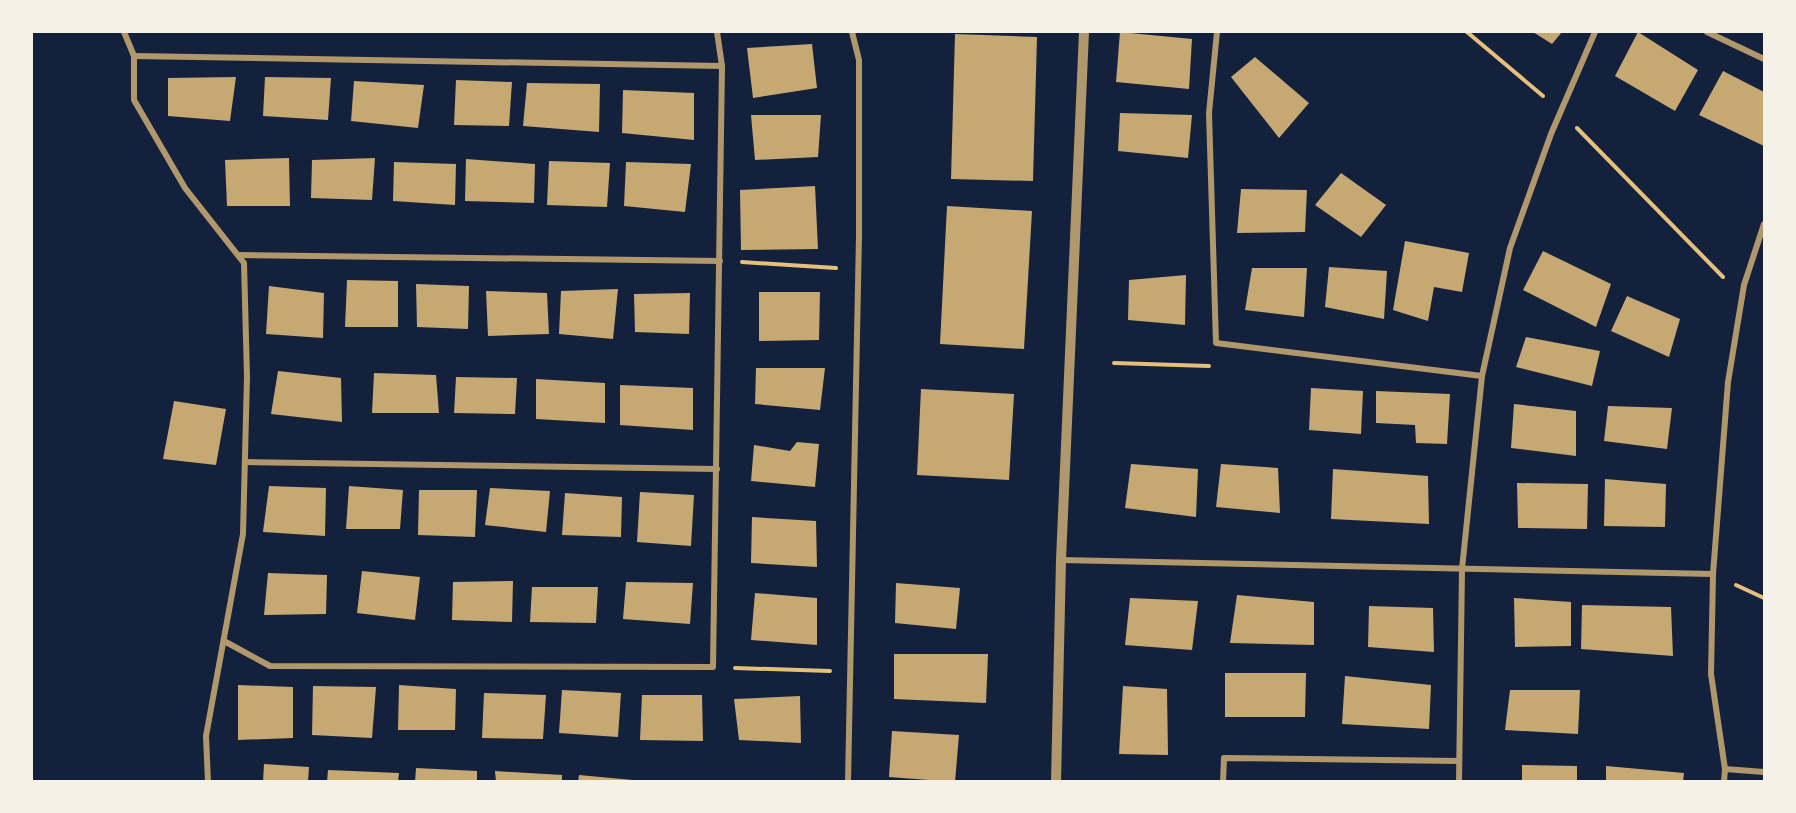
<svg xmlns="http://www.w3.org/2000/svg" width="1796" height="813" viewBox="0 0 1796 813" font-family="Ubuntu,sans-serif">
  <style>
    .building { fill: #c6a872 }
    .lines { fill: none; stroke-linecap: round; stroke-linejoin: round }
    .path { stroke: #e5c07b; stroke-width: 4 }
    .minor { stroke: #b1986c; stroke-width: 6 }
    .tertiary { stroke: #b1986c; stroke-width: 10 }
  </style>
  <rect width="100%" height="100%" fill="#14213d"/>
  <g class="building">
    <path d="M1120 32 1192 39 1189 89 1116 82Z"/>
    <path d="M1533 32H1562L1552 44Z"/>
    <path d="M1638 32 1698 70 1675 111 1615 76Z"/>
    <path d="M955 34 1037 37 1033 181 951 179Z"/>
    <path d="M812 44 817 88 753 98 747 48Z"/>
    <path d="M1255 57 1309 103 1279 138 1231 77Z"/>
    <path d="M1723 71 1764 92V146L1699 115Z"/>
    <path d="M236 77 230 121 168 116V78Z"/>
    <path d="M265 77 331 78 328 120 263 116Z"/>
    <path d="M456 80 512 82 509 126 454 125Z"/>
    <path d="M354 81 424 85 418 128 351 121Z"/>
    <path d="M527 83 600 84 599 132 523 126Z"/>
    <path d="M623 90 694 93V140L622 133Z"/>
    <path d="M1120 113 1192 115 1188 158 1118 151Z"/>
    <path d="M751 115H821L818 157 755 160Z"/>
    <path d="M289 158 290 206H227L225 160Z"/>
    <path d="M375 158 372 200 311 198 312 160Z"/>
    <path d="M466 159 535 164 534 203 465 201Z"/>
    <path d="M549 161 610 163 607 207 547 205Z"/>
    <path d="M394 162 456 164 455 205 393 201Z"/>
    <path d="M626 162 691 164 685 212 624 206Z"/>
    <path d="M1341 173 1386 205 1361 237 1315 205Z"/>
    <path d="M815 186 818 249 741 250 740 190Z"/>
    <path d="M1241 189 1307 190 1305 232 1237 233Z"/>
    <path d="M947 206 1032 211 1024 349 940 344Z"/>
    <path d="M1405 241 1469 253 1462 292 1434 287 1428 321 1393 310Z"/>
    <path d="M1543 251 1611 284 1596 327 1523 290Z"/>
    <path d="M1329 267 1387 271 1384 319 1325 307Z"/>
    <path d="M1252 268H1307L1304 317 1245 310Z"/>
    <path d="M1186 275 1185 325 1128 320 1129 280Z"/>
    <path d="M347 280 398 281V327H345Z"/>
    <path d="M416 284 469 286 468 329 417 327Z"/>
    <path d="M269 286 324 293 323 338 266 334Z"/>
    <path d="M618 289 613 339 559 334 561 291Z"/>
    <path d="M486 291 547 293 549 334 488 336Z"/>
    <path d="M759 292H820L819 340 759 341Z"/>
    <path d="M690 293 689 334 635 332 634 294Z"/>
    <path d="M1627 296 1680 319 1669 357 1611 331Z"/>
    <path d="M1526 337 1600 351 1592 386 1516 367Z"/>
    <path d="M756 368H825L820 410 755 404Z"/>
    <path d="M278 371 341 378 342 422 271 414Z"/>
    <path d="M374 373 436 375 439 413H372Z"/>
    <path d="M456 377 517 378 515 414 454 413Z"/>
    <path d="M536 379 605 383V423L536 419Z"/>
    <path d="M620 385 693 388V430L620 425Z"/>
    <path d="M1311 388 1363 391 1361 434 1309 430Z"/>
    <path d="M921 389 1014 394 1009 480 917 475Z"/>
    <path d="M1376 391 1450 394 1447 444 1416 443 1415 425 1376 423Z"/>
    <path d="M174 401 226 409 216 465 163 459Z"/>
    <path d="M1514 404 1576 411V456L1511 448Z"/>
    <path d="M1608 406 1672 408 1667 449 1604 441Z"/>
    <path d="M797 442 819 444 815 487 751 481 754 445 790 451Z"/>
    <path d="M1131 464 1198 469 1196 517 1125 508Z"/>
    <path d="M1221 464 1278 468 1280 513 1216 507Z"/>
    <path d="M1333 469 1428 476 1429 524 1331 519Z"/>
    <path d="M1605 479 1666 484 1665 527 1604 526Z"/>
    <path d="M1517 483 1588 484 1587 529 1518 528Z"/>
    <path d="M269 486 326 488 325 536 263 532Z"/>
    <path d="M349 486 403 490 400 529H346Z"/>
    <path d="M490 488 550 491 546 532 485 525Z"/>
    <path d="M419 490H477L475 537 418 535Z"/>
    <path d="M640 492 694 495 691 546 637 542Z"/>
    <path d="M565 493 622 497 621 537 562 535Z"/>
    <path d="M752 517 816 521 817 567 751 563Z"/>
    <path d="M362 571 420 577 415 620 357 613Z"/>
    <path d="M268 573 327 575 326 614 264 615Z"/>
    <path d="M513 581 512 622 452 620 453 582Z"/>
    <path d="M626 582 693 583 690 624 623 619Z"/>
    <path d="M896 583 960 588 956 629 895 623Z"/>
    <path d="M532 587H598L596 623 530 622Z"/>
    <path d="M755 593 817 598V645L751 640Z"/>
    <path d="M1237 595 1314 602V645L1230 643Z"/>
    <path d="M1130 598 1198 601 1192 650 1125 645Z"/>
    <path d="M1514 598 1571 602V646L1515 647Z"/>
    <path d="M1582 605 1671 607 1673 656 1581 649Z"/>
    <path d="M1369 606 1433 608 1434 652 1368 647Z"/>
    <path d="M894 654H988L986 703 894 699Z"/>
    <path d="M1225 673H1306L1305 717H1225Z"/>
    <path d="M1345 676 1431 685 1429 729 1342 724Z"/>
    <path d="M238 685 293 687V738L238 740Z"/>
    <path d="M399 685 456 689 455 730H398Z"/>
    <path d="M313 686 376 687 372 738 312 735Z"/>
    <path d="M1123 686 1167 689 1168 755 1119 754Z"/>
    <path d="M562 690 621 693 618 737 559 733Z"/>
    <path d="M1510 690H1580L1578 734 1505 730Z"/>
    <path d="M484 693 546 695 543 739 482 738Z"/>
    <path d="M642 695H702L703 741 640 740Z"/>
    <path d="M800 696 801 743 739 740 734 699Z"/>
    <path d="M892 731 959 735 955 782 889 777Z"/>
    <path d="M264 764 309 767 308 782H263Z"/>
    <path d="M1522 765 1577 766V782H1522Z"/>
    <path d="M1606 766 1684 773 1683 782H1606Z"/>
    <path d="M416 768 477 771V782H415Z"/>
    <path d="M328 770 399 773 398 782H327Z"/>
    <path d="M495 771 562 775V782H496Z"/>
    <path d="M579 775 633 780V782H578Z"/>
  </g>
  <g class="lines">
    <g class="path">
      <path d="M1467 32 1543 96"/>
      <path d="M1577 128 1723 277"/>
      <path d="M742 262 836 268"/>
      <path d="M1114 363 1209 366"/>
      <path d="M1736 585 1764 598"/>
      <path d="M735 668 830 671"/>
    </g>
    <g class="minor">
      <path d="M124 32 134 56V100L185 188 244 263 247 377 243 534 206 736 208 782"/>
      <path d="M1217 32 1209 113 1216 343 1482 376 1462 569 1459 782"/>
      <path d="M1707 32 1764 59"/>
      <path d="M134 56 722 66"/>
      <path d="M238 255 720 261"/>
      <path d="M1482 376 1510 248 1551 134 1595 32"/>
      <path d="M245 462 717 469"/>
      <path d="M1061 560 1713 574"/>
      <path d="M224 641 270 666 713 667 722 66 717 32"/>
      <path d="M1725 769 1764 772"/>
      <path d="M848 782 859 236V60L852 32"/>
      <path d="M1223 782 1224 758 1459 761"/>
      <path d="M1724 782 1725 769 1711 674 1713 574 1728 382 1744 285 1764 224"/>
    </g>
    <path class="tertiary" d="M1056 782 1061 560 1084 32"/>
  </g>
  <rect width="1796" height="813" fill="none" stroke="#f6f1e7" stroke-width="66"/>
</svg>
